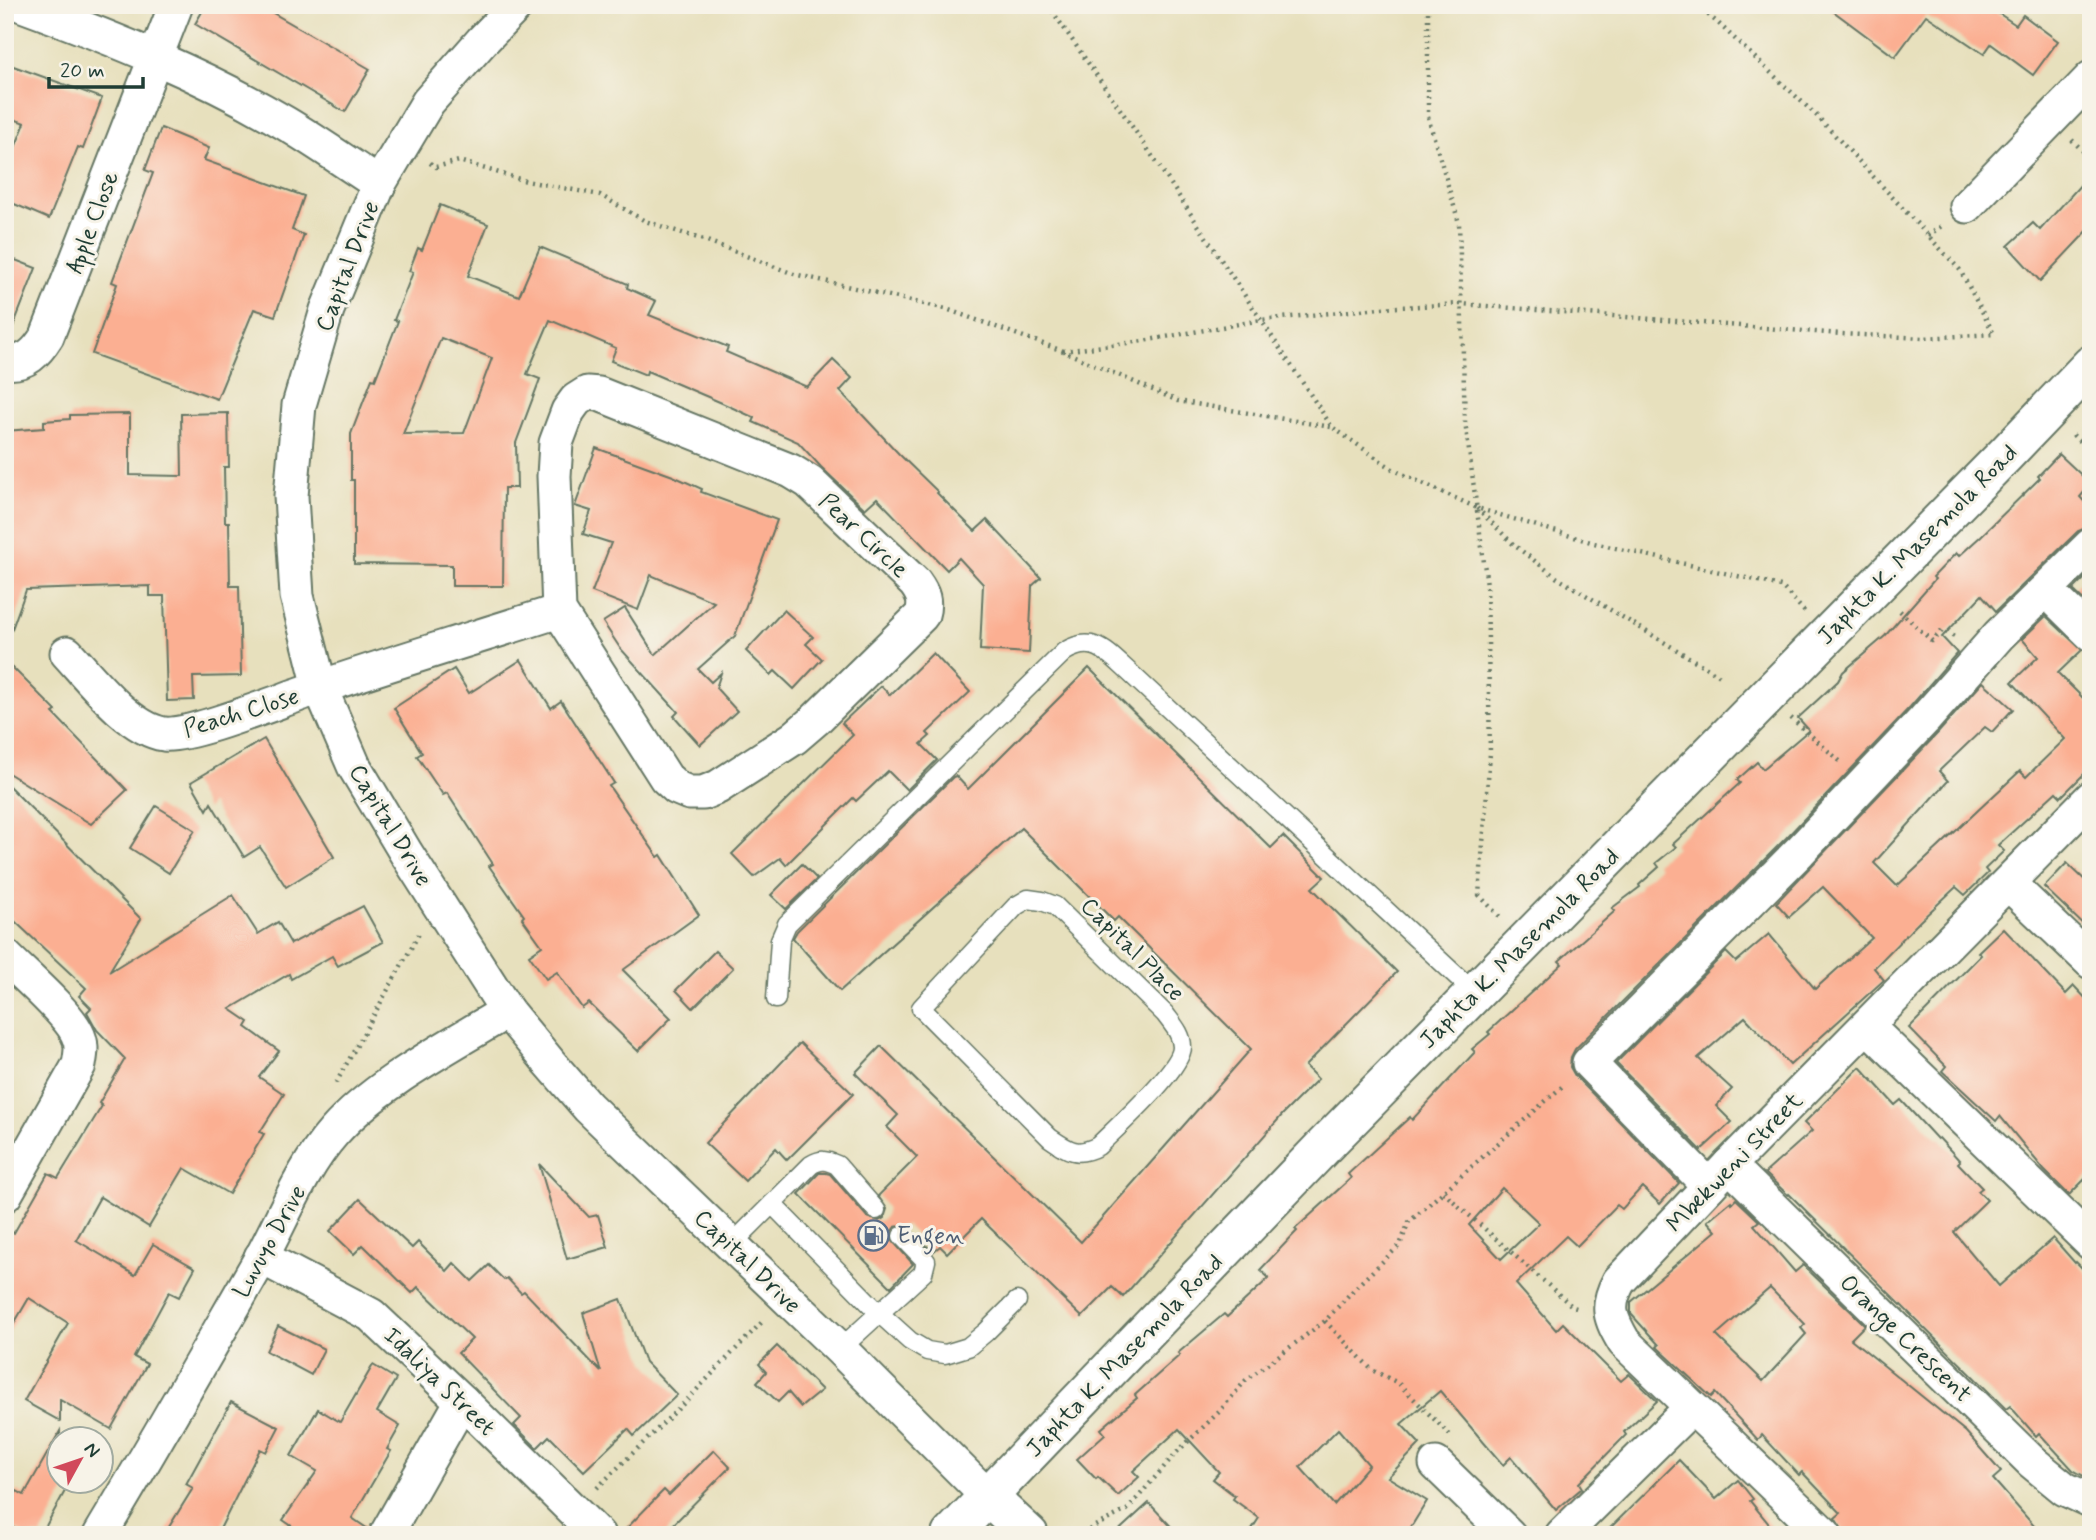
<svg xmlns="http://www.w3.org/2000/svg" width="2096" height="1540" viewBox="0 0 2096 1540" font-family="Mynerve,sans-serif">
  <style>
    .building { fill: #fbaf92; fill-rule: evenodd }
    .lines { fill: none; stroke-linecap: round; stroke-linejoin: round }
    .lane-casing { stroke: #657664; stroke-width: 21 }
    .street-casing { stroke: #657664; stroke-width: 37 }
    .secondary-casing { stroke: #657664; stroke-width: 42 }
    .path { stroke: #657664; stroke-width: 4.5; stroke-dasharray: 2 5; stroke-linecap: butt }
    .lane { stroke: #fff; stroke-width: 18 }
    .street { stroke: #fff; stroke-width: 33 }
    .secondary { stroke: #fff; stroke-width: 38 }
    .labels { text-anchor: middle; stroke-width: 6; stroke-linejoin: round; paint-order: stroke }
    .street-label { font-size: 24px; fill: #1f3d34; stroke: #f7f3e8 }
    .service-label { font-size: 24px; fill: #4e5e75; stroke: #f7f3e8; text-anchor: start }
  </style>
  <rect width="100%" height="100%" fill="#f7f3e8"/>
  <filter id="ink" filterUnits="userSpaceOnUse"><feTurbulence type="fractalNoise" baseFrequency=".0143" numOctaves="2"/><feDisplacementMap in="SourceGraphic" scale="14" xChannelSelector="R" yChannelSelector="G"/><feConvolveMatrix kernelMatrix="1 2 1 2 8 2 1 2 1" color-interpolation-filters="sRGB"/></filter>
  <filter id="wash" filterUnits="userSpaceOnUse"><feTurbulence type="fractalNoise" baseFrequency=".00686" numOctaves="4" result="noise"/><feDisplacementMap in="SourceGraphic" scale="28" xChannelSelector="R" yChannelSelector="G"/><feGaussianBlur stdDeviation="1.57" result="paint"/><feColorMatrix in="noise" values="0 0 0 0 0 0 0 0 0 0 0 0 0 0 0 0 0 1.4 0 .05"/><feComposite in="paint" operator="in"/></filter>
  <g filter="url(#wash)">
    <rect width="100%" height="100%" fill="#e7e0bd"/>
    <g id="blocks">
      <g class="building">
        <path d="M206 5H259L370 69 345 112 195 24Z"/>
        <path d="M1825 5H1986L2016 25 2023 15 2058 41 2033 75 1991 44 1984 54 1926 15 1895 57Z"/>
        <path d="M5 63 102 98 83 149 78 147 49 219 5 200V172L25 123 5 116Z"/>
        <path d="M161 128 209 148 204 160 304 196 292 230 304 235 275 316 254 309 217 399 92 354 117 284 112 282 153 173 145 170Z"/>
        <path d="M2091 173V227L2040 281 2008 246 2033 223 2040 230Z"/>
        <path d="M440 205 488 224 468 276 519 296 540 247 628 284 627 288 656 301 649 315 728 347 726 352 807 387 833 360 852 378 840 391 899 454 938 492 937 493 975 531 987 520 1041 578 1032 586 1029 653 980 650 983 584 959 558 947 570 877 498 865 509 821 467 798 442 753 422 755 418 722 403 647 371 646 375 611 361 616 348 550 320 527 374 540 379 516 443 517 488H504L503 586H452V565L354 564V480H351V434L372 379 375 380 398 321 394 320 413 272 409 271 418 248 422 250ZM441 338 492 358 464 433 403 434Z"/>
        <path d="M5 256 36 268 7 342 5 341Z"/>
        <path d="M228 413 229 467H224L225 522H229L230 586H239L241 676 193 677 194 700 167 701 164 596H150V586L26 590 8 640 5 639V431L44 428V421L70 419V415L130 414V475L182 476 181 414Z"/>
        <path d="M596 448 673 476 702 489 701 492 777 520 735 636 698 669 711 682 721 673 716 688 737 711 700 745 674 716 678 712 620 648 603 622 625 608 655 655 714 602 651 575 638 610 592 592 611 543 583 534 591 511 575 506Z"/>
        <path d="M2059 454 2091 484 2080 497 2091 509V526L2078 531 1996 611 1982 595 1942 637 1957 653 1910 707 1786 838 1575 1049 1571 1057 1570 1067 1575 1076 1679 1183 1660 1204 1642 1187 1622 1209 1617 1205 1577 1246 1566 1236 1516 1284 1556 1330 1563 1323 1621 1381 1629 1374 1657 1401 1624 1432 1626 1435 1579 1483 1582 1488 1556 1510 1511 1457 1503 1465 1440 1391 1401 1424 1420 1444 1388 1477 1427 1501 1406 1535H1248L1259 1518 1233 1499 1235 1496 1213 1479 1219 1472 1179 1429 1133 1471 1139 1477 1118 1496 1098 1477 1096 1479 1077 1459 1105 1434 1101 1429 1137 1398 1135 1395 1180 1355 1178 1353 1224 1314 1227 1317 1269 1278 1260 1270 1297 1231 1295 1229 1351 1178 1348 1174 1410 1117 1412 1120 1475 1052 1472 1049 1490 1034 1488 1032 1562 964 1559 961 1615 911 1612 908 1640 887 1639 885 1659 867 1656 863 1676 847 1673 844 1740 783 1737 780 1757 762 1763 769 1809 730 1798 718 1838 681 1843 672 1885 636 1935 579 1933 577 1956 553 1959 556 1981 536 2040 478 2038 476ZM1502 1188 1539 1223 1501 1259 1469 1225ZM1338 1429 1369 1465 1334 1505 1300 1467Z"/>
        <path d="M2091 572V607L2073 590Z"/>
        <path d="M784 610 813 637 806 644 822 659 794 689 775 671 771 675 746 651Z"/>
        <path d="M2046 616 2082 650 2058 673 2091 706V767L2061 797 2056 792 1998 845 2004 851 1985 869 1988 873 1965 895 1956 887 1920 921 1874 968 1884 980 1790 1065 1745 1017 1698 1058 1732 1089 1716 1106 1732 1122 1701 1150 1616 1063 1726 952 1736 962 1769 934 1815 989 1872 938 1823 887 1789 917 1776 903 1938 733 1983 682 2013 709 1992 732 1985 727 1939 771 1948 781 1874 863 1897 886 2020 771 2026 777 2065 739 2012 682 2038 657 2022 639Z"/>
        <path d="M933 653 970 692 927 733 930 736 921 744 937 760 907 790 888 771 856 801 853 798 786 865 780 858 754 877 732 854 853 735 842 723 881 686 890 695Z"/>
        <path d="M5 660 56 711 53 713 127 790 91 824 5 771Z"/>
        <path d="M521 660 551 708 561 701 614 783 609 786 658 857 661 855 699 915 623 970 671 1018 638 1051 589 1003 582 1008 557 972 546 979 529 955 542 946 522 918 524 916 489 866 493 864 447 793 443 795 417 756 422 753 394 708 454 669 469 693Z"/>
        <path d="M1089 668 1271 848 1283 836 1324 877 1312 888 1397 972 1305 1066 1318 1079 1283 1114 1123 1297 1112 1287 1082 1317 981 1219 947 1253 940 1246 933 1252 906 1225 895 1227 891 1232V1239L913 1264 891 1287 799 1194 819 1173H826L830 1174 867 1217 879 1221 884 1218 887 1209 878 1196 917 1157 887 1127 898 1115 855 1073 881 1046 1081 1242 1251 1049 1118 917 1114 921 1021 828 840 991 793 938 797 931 953 777 956 776 968 789Z"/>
        <path d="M264 739 334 857 286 887 260 847 244 857 211 803 207 810 191 782Z"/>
        <path d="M5 782 141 919 109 972 233 895 258 934 278 922 291 944 363 906 383 942 338 966 332 956 291 979 289 974 230 1009 249 1022 246 1027 279 1051 259 1077 284 1094 260 1132 264 1134 229 1194 184 1168 149 1227 100 1197 76 1240 135 1275 153 1244 195 1268 179 1297 169 1292 134 1357 147 1364 111 1429 60 1400V1421L24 1401 68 1323 29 1298 5 1339V1228L14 1233 48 1173 58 1178 102 1106 99 1103 125 1059 97 1030 87 1012 91 1008 79 996 86 988 5 912Z"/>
        <path d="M156 806 195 830 169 873 130 848Z"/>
        <path d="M2067 863 2091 886V932L2044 887Z"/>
        <path d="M802 864 817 879 786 909 771 895Z"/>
        <path d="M2003 928 2066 994 2074 986 2091 1004V1173L2069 1195 2044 1170 2000 1116 1996 1121 1942 1071 1946 1066 1909 1028 1981 955 1978 952Z"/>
        <path d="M715 951 733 968 693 1008 676 990Z"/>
        <path d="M800 1043 853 1094 787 1160 776 1148 745 1181 705 1143Z"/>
        <path d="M1860 1067 1895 1105 1901 1100 1937 1139 1939 1138 1960 1161 1958 1163 1982 1188 1978 1191 1987 1200 1954 1232 1999 1286 2053 1238 2075 1263 2076 1262 2091 1277V1480L2073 1470 2039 1433 2036 1436 2010 1406 2006 1409 1789 1194 1788 1195 1765 1173 1812 1131 1804 1123Z"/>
        <path d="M539 1164 589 1217 598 1215 608 1247 567 1259Z"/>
        <path d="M360 1199 412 1248 418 1242 447 1271 454 1263 472 1281 489 1265 504 1280 507 1278 521 1293 524 1291 601 1372 583 1313 621 1299 645 1362 677 1395 634 1436 628 1429 584 1471 549 1436 537 1448 514 1425 521 1418 458 1353 472 1339 418 1287 412 1293 363 1245 354 1254 330 1231Z"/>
        <path d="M1736 1199 1759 1221 1754 1225 1795 1272 1803 1265 1865 1325 1851 1339 1966 1432 2001 1472 1993 1479 2042 1535H1845L1835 1518 1841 1513 1802 1472 1799 1475 1762 1435 1758 1440 1715 1393 1711 1397 1657 1347 1659 1345 1631 1314V1302L1716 1231 1707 1221 1731 1201 1732 1203ZM1770 1288 1805 1324 1801 1328 1806 1334 1763 1381 1716 1335Z"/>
        <path d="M278 1326 324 1349 311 1375 266 1351Z"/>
        <path d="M777 1346 822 1390 801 1407 788 1392 778 1402 757 1382 766 1372 759 1364Z"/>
        <path d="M373 1365 396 1379 377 1412 400 1426 387 1449 391 1451 352 1518 368 1529 367 1535H305L283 1520 317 1471 291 1456 318 1409 340 1422Z"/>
        <path d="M231 1402 279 1427 266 1452 260 1449 217 1535H164L193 1488 186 1484Z"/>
        <path d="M60 1431V1480H71L41 1535H26L5 1523V1511L17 1491 24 1495Z"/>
        <path d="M714 1450 730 1467 663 1535H620L664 1490 669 1495Z"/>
        <path d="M1679 1460 1716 1499 1738 1480 1753 1499 1750 1501 1778 1535H1603Z"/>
        <path d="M1149 1503 1179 1535H1114Z"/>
      </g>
    </g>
  </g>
  <g filter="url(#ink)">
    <use href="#blocks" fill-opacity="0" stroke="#657664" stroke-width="2"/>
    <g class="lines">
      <defs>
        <g id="lane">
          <path d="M1028 899 1042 901 1055 906 1165 1014C1173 1025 1182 1034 1182 1047 1182 1069 1116 1128 1098 1146 1077 1157 1069 1151 1050 1138L921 1008 1016 906Z"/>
          <path d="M776 999 780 940 787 924 1064 652C1093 634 1107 652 1128 671L1475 993"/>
          <path d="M772 1204 879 1313 910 1341 927 1351 945 1354 968 1347 986 1332 1017 1301"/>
          <path d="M731 1245 811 1165C821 1159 826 1160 837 1165L876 1210"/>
          <path d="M840 1349 923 1273 926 1261 902 1236"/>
        </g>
        <g id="street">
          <path d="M22 5C112 38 202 74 285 123 317 142 348 164 379 184"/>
          <path d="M517 5 482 41 428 102 379 184 327 310 299 405 291 496 297 596 320 687 354 766 406 853 507 1011 549 1062 588 1107 840 1349 988 1497"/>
          <path d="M1967 206 2091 78"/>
          <path d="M5 362C26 365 37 352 47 336L176 5"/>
          <path d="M587 393 599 394 791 471 809 482 915 583C923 594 926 601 922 615L815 720 794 738 718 787 703 793H689L677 788 666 778 559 611 554 476 556 443 568 411 576 400Z"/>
          <path d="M2046 590 2091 634"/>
          <path d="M67 653C90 678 129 729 164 734 190 737 276 702 306 692 390 663 475 638 559 611"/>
          <path d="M2008 883 2091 962"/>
          <path d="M5 956C23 974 68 1013 77 1033 83 1044 81 1053 79 1065L5 1195"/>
          <path d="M1867 1026 2091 1243"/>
          <path d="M1729 1165 2032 1462 2065 1489 2091 1501"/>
          <path d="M1709 1186 1589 1063 1800 851 1924 720 1999 635 2091 545"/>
          <path d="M261 1257 371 1315 462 1401 598 1535"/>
          <path d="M1436 1464 1509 1535"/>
          <path d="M100 1535C155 1444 207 1352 260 1260 283 1218 302 1168 334 1132 378 1082 451 1046 507 1011"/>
          <path d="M386 1535 462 1401"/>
          <path d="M1562 1535 1691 1408"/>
          <path d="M1825 1535 1624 1342C1610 1318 1605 1307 1619 1281L1729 1165 2091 798"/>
        </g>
        <g id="secondary">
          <path d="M988 1497 1029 1535"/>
          <path d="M951 1535 1325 1145 2004 456 2091 365"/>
        </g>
      </defs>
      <use href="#lane" class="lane-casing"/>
      <use href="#street" class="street-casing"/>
      <use href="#secondary" class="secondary-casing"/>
      <g class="path">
        <path d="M1048 5 1147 148 1332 427 1394 470 1477 508 1594 543 1781 586 1805 612"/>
        <path d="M1428 5V117L1459 223 1465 421 1487 585 1490 753 1479 895 1500 917"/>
        <path d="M2072 140 2091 159"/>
        <path d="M430 163 436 167 459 161 526 181 600 195 645 221 707 241 794 274 946 309 1063 351 1178 401 1331 427"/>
        <path d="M1928 236 1944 224"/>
        <path d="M1063 351 1143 341 1261 320 1380 308 1461 304 1841 334 1924 338 1994 334 1960 270 1817 116 1718 23 1696 5"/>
        <path d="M2073 435 2091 453"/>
        <path d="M1477 508 1514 545 1556 577 1720 676"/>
        <path d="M1900 611 1932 641 1943 630 1954 637"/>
        <path d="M1791 718 1842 763"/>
        <path d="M336 1083 420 932"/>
        <path d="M1443 1192 1573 1307 1580 1309"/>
        <path d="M1325 1321 1372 1370 1398 1383 1450 1435"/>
        <path d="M597 1488 682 1405 763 1321"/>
        <path d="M1085 1535 1091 1528 1127 1510 1176 1453 1220 1411 1246 1380 1325 1321 1358 1285 1400 1245 1409 1222 1565 1084"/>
      </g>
      <use href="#lane" class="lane"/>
      <use href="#street" class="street"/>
      <use href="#secondary" class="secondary"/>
    </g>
  </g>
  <defs>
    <symbol id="fuel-ring" viewBox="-11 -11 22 22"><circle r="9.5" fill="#f7f3e8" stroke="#5c6f8a" stroke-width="1.5"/><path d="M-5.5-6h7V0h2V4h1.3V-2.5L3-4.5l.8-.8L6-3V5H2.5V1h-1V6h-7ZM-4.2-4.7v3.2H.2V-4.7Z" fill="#5c6f8a"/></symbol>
  </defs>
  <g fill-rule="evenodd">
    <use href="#fuel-ring" x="856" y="1218" width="35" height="35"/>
  </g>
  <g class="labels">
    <g class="street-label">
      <text transform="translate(92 222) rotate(-69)" y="8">Apple Close</text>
      <text transform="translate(347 266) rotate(-69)" y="8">Capital Drive</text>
      <text transform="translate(864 535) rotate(43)" y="8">Pear Circle</text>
      <text transform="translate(1917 544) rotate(-45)" y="8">Japhta K. Masemola Road</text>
      <text transform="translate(241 712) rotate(-17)" y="8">Peach Close</text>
      <text transform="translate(391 825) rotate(59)" y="8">Capital Drive</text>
      <text transform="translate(1519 948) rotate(-45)" y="8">Japhta K. Masemola Road</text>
      <text transform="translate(1133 949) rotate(45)" y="8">Capital Place</text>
      <text transform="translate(1734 1162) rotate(-46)" y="8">Mbekweni Street</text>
      <text transform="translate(269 1241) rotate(-61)" y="8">Luvuyo Drive</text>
      <text transform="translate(748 1261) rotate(44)" y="8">Capital Drive</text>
      <text transform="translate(1906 1338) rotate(44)" y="8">Orange Crescent</text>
      <text transform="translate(1124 1355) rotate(-46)" y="8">Japhta K. Masemola Road</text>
      <text transform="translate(440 1381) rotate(44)" y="8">Idaliya Street</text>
    </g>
    <g class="service-label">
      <text x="897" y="1243">Engen</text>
    </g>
  </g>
  <rect width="2096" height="1540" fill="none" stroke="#f7f3e8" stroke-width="28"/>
  <g transform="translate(80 1460) rotate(50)"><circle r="33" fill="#f7f3e8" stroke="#a1aaa0" stroke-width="2"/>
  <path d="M0-5L12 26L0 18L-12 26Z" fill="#d1495b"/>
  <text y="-10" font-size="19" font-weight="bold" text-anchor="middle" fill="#1f3d34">N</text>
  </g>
  <path d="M49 77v10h94v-10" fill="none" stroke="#1f3d34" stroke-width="3.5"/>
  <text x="60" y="77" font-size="21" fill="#1f3d34" stroke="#f7f3e8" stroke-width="5" paint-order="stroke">20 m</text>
</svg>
